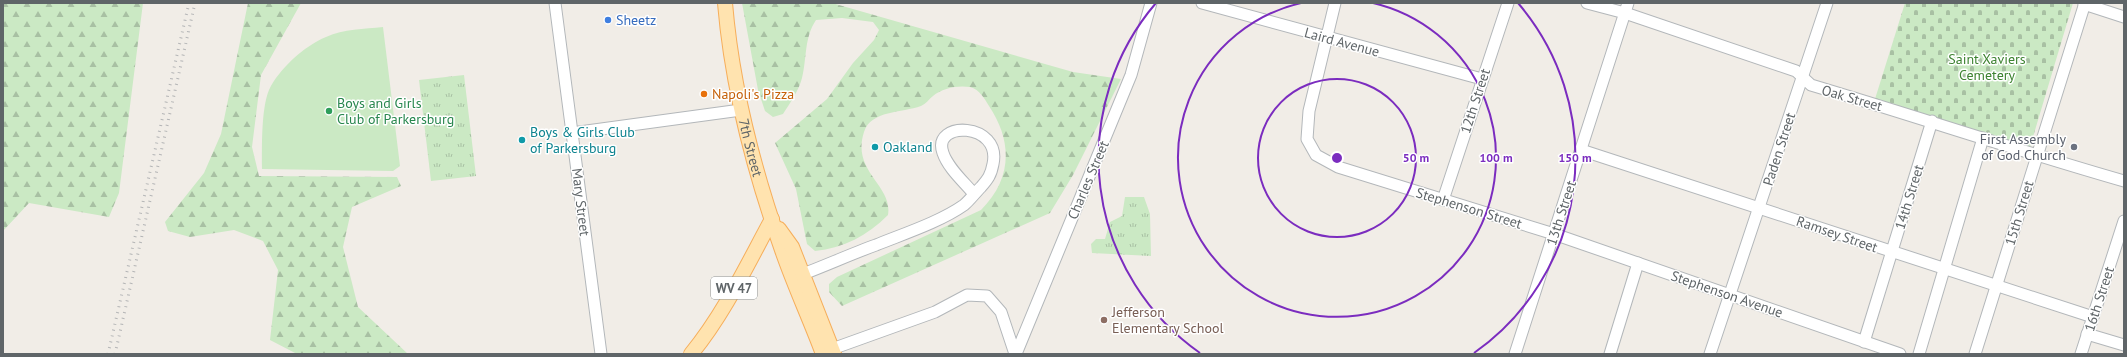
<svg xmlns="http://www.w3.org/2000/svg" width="2127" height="357" viewBox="0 0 2127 357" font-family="'PT Sans',sans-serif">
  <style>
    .green { fill: #cbe9c4 }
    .forest { fill: url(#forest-firs) }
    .cemetery { fill: url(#cemetery-stones) }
    .park { fill: url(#park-tufts) }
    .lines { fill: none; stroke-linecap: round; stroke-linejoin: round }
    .minor-casing { stroke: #b3b7ba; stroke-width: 13 }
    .major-casing { stroke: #f6ae5b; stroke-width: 16 }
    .minor { stroke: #fff; stroke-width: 11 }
    .major { stroke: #ffe3af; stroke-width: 14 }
    .rail { stroke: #b4b5b6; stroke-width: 3; stroke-dasharray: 1 5; stroke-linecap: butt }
    .ring { fill: none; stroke: #7b2cbf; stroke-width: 2 }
    .shop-dot { fill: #3f7fe0; stroke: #fff; stroke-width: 1.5 }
    .food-dot { fill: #e8710a; stroke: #fff; stroke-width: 1.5 }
    .leisure-dot { fill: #2e9e5b; stroke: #fff; stroke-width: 1.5 }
    .culture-dot { fill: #0f9aa8; stroke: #fff; stroke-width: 1.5 }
    .worship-dot { fill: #6b7280; stroke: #fff; stroke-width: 1.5 }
    .education-dot { fill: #8d6e63; stroke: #fff; stroke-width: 1.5 }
    .labels { text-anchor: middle; stroke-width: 3; stroke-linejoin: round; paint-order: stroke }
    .shield { fill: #fff; stroke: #8f9395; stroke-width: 1 }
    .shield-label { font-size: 13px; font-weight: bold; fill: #5f6568 }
    .shop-label { font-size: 14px; fill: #366cbe; stroke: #fff; text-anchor: start }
    .street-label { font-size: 14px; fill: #5f6568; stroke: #fff }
    .park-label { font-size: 14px; fill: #3d8331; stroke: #fff }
    .food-label { font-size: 14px; fill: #c56008; stroke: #fff; text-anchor: start }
    .leisure-label { font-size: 14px; fill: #27864d; stroke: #fff; text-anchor: start }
    .culture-label { font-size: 14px; fill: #0d838f; stroke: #fff; text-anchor: start }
    .worship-label { font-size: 14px; fill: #5b616d; stroke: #fff; text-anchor: end }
    .education-label { font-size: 14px; fill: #785e54; stroke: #fff; text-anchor: start }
    .centre { fill: #7b2cbf; stroke: #fff; stroke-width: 2 }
    .ring-label { font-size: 12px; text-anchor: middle; font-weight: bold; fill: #7b2cbf; stroke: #fff; stroke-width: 3; stroke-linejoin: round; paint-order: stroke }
  </style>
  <defs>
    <pattern id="forest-firs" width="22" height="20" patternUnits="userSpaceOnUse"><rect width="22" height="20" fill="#cbe9c4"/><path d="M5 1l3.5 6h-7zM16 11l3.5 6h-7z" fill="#a8c0a3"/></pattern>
    <pattern id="cemetery-stones" width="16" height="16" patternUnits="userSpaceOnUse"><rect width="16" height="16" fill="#cbe9c4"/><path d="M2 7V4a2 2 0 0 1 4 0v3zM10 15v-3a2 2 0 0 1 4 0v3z" fill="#a8c0a3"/></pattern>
    <pattern id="park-tufts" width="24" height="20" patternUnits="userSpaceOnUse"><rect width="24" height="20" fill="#cbe9c4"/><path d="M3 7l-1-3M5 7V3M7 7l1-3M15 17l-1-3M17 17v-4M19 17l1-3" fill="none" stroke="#a8c0a3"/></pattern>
  </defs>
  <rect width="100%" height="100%" fill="#f1ede7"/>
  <path class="green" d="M383 27 400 166 393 171 262 169C262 148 261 109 269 90 279 69 304 46 326 37 344 29 364 29 383 27Z"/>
  <g class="forest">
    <path d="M3 3H143L119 193 109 217 29 203 3 231Z"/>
    <path d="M248 3H301L261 75 252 147 259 176 397 177 401 186 352 207 343 247 358 307 408 354H297L270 340 278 270 263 241 234 230 190 237 168 231 165 222 204 173 221 134Z"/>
    <path d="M742 3H832L1073 72 1121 79 1073 175 1050 213 842 306 829 292V284L837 277 981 210C1012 179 1013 142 989 106 984 98 980 90 970 87 958 85 942 88 933 96 929 99 926 104 921 106 902 113 871 110 864 132 851 172 893 185 888 215 867 236 844 248 815 251L807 244 796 189 775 143 827 99 853 63 874 40 879 30 873 22 842 18 816 20C804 38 807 58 802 78 799 90 790 103 783 114L773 117 765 111 758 90Z"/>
  </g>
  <path class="cemetery" d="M1905 3H2073L2030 147 1875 99Z"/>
  <g class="park">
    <path d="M464 75 476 176 431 181 419 80Z"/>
    <path d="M1125 197H1144L1150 214 1151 256 1092 253 1091 244 1096 239H1105L1110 222 1122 216Z"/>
  </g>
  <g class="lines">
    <defs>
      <g id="minor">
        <path d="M555 3 601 354"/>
        <path d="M1202 3 1482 79"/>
        <path d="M1335 3 1309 111 1307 139 1316 155 1338 167 1554 234 1900 354"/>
        <path d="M1587 3 1625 13 1796 71 1811 85C1915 116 2019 151 2124 181"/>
        <path d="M2084 4 2124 17"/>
        <path d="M572 133 741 110"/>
        <path d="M1581 150 2093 317"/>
        <path d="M1443 200 1508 3"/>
        <path d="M803 274C827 265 851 254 876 245 903 234 940 222 964 205 970 200 975 193 981 187 988 179 991 175 993 164 1002 122 931 120 943 153 948 168 964 182 974 194"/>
        <path d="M2087 334 2124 345"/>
        <path d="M1864 342 1932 121"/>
        <path d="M832 349 935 312 967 295 987 296 1001 312 1015 354"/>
        <path d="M1016 354 1131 75 1151 3"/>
        <path d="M1515 354 1628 3"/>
        <path d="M1610 354 1638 263"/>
        <path d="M1710 354 1827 3"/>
        <path d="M1919 354 1983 138"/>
        <path d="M1975 354 2085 3"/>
        <path d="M2081 354 2124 221"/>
      </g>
      <g id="major">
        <path id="s1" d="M725 3C732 87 754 171 782 250 794 285 810 319 823 354"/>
        <path d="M779 229 792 247 834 354"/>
        <path d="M691 354C724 314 747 265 772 219"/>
      </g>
    </defs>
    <use href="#minor" class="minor-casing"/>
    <use href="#major" class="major-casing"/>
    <use href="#minor" class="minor"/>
    <use href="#major" class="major"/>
    <g class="rail">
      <path d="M108 354 189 3"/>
      <path d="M115 354 195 3"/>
    </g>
  </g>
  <g class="ring">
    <circle cx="1337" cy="158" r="79"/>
    <path d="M1373 3A159 159 0 1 1 1301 3"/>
    <path d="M1200 353A238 238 0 0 1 1156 3M1518 3A238 238 0 0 1 1474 353"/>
  </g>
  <circle class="shop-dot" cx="608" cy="20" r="4"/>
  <circle class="food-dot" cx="704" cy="94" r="4"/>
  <circle class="leisure-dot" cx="329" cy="111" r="4"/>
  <g class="culture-dot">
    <circle cx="522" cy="140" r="4"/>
    <circle cx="875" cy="147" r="4"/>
  </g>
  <circle class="worship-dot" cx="2074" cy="147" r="4"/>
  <circle class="education-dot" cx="1104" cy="320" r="4"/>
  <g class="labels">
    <rect class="shield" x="711" y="277" width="46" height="22" rx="3"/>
    <g class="shield-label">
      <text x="734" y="293">WV 47</text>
    </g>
    <g class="shop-label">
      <text x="616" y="25">Sheetz</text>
    </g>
    <g class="street-label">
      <text transform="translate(1342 42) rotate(15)" y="5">Laird Avenue</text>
      <text transform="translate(1852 98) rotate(16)" y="5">Oak Street</text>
      <text transform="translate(1475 101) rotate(-72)" y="5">12th Street</text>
      <text dy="5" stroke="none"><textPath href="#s1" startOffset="147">7th Street</textPath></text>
      <text transform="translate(1779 149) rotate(-72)" y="5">Paden Street</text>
      <text transform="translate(1088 180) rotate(-67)" y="5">Charles Street</text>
      <text transform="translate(1909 197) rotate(-73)" y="5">14th Street</text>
      <text transform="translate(581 202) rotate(83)" y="5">Mary Street</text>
      <text transform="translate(1469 208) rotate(17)" y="5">Stephenson Street</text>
      <text transform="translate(1561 213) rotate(-72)" y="5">13th Street</text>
      <text transform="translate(2019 213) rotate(-73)" y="5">15th Street</text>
      <text transform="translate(1837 234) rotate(19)" y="5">Ramsey Street</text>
      <text transform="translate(1727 294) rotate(19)" y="5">Stephenson Avenue</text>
      <text transform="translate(2099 299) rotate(-72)" y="5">16th Street</text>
    </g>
    <g class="park-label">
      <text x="1987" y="64">Saint Xaviers<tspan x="1987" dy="16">Cemetery</tspan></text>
    </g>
    <g class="food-label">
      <text x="712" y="99">Napoli's Pizza</text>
    </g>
    <g class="leisure-label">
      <text x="337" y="108">Boys and Girls<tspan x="337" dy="16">Club of Parkersburg</tspan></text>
    </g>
    <g class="culture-label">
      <text x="530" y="137">Boys &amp; Girls Club<tspan x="530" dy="16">of Parkersburg</tspan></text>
      <text x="883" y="152">Oakland</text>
    </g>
    <g class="worship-label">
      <text x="2066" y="144">First Assembly<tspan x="2066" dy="16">of God Church</tspan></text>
    </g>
    <g class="education-label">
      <text x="1112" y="317">Jefferson<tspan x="1112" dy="16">Elementary School</tspan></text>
    </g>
  </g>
  <circle cx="1337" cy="158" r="6" class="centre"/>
  <g class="ring-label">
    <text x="1416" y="162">50 m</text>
    <text x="1496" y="162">100 m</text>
    <text x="1575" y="162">150 m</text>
  </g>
  <rect width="2127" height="357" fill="none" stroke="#5f6568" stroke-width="8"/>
</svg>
